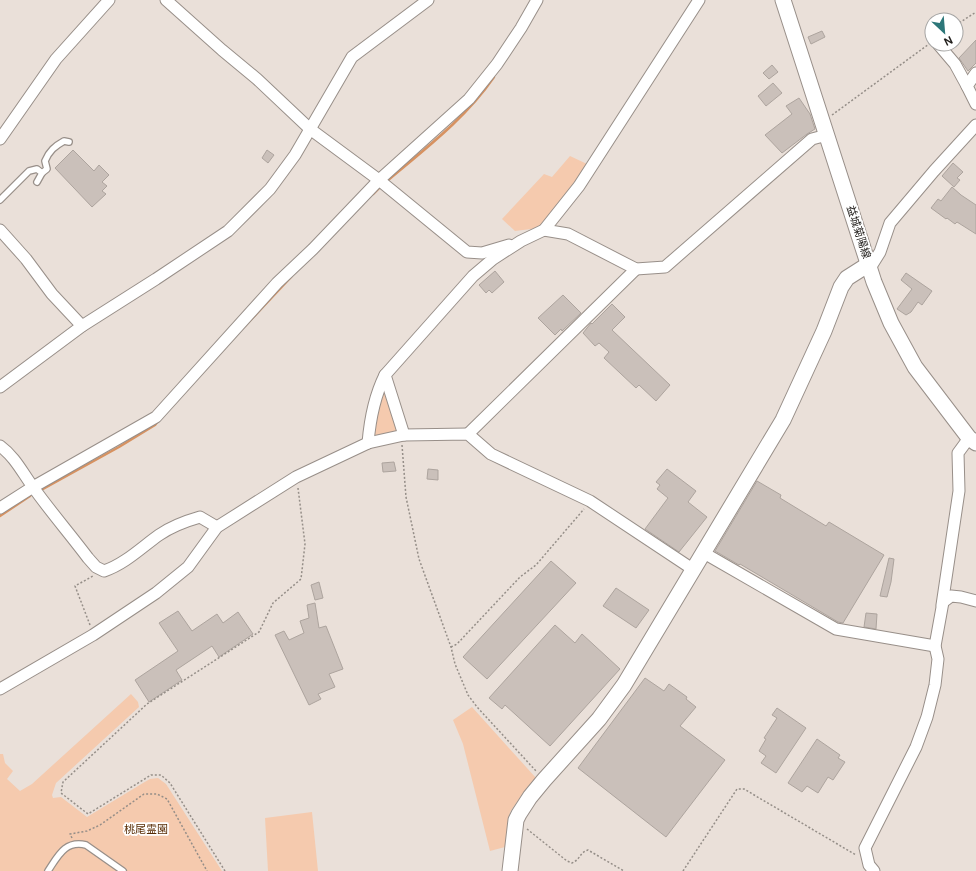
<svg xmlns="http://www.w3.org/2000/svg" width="976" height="871" viewBox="0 0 976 871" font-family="'DM Sans','Noto Sans JP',sans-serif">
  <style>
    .green { fill: #f5caae }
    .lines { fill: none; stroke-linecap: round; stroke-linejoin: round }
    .stream { stroke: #d79261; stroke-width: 2.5 }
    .building { fill: #cac0ba; stroke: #ada49e }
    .lane-casing { stroke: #988f89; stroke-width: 8 }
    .street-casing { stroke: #988f89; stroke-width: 13 }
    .secondary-casing { stroke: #988f89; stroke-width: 17 }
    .path { stroke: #958e88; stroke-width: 1.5; stroke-dasharray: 2 2; stroke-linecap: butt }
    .lane { stroke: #fff; stroke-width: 5.5 }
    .street { stroke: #fff; stroke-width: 11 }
    .secondary { stroke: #fff; stroke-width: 15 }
    .labels { text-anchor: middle; stroke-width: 3.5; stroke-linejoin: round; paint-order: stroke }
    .street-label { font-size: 11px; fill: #211e1b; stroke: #fff }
    .park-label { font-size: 11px; fill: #572b03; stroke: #fff }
  </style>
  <rect width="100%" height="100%" fill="#eae0d9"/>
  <g class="green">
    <path d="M570 156 587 164 547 227 515 231 502 219 544 174 552 177Z"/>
    <path d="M385 383 400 434 373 439 372 432Z"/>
    <path d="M131 694 138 702 139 707 56 783 52 795 53 798 61 797 87 817 143 783 150 779 158 778 166 784 222 871H0V754H3L5 763 13 771 7 779 20 791 32 784Z"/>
    <path d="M472 707 536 778 523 793 510 812 505 847 490 851 463 744 453 720Z"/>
    <path d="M312 812 318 871H268L265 818Z"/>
  </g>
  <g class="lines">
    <g class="stream">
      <path d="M387 181C425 149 466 118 494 77"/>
      <path d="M373 194 380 187"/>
      <path d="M245 326 291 277"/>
      <path d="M43 489 119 447 155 425 158 421"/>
      <path d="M0 516 30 496"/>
    </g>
  </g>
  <g class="building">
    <path d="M822 31 825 37 811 44 808 37Z"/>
    <path d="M976 40V63L968 71 959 58Z"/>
    <path d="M772 65 778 72 769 79 763 73Z"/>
    <path d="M773 83 782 93 766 106 758 96Z"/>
    <path d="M799 98 810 114 815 129 807 134 782 153 765 135 792 114 786 106Z"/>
    <path d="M73 150 94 171 99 165 109 175 102 182 107 186 102 191 106 194 92 207 55 168Z"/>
    <path d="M267 150 274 155 268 163 262 158Z"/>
    <path d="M953 163 963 172 957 178 960 180 954 187 942 176Z"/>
    <path d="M952 187 961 195 976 205V234L957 222 955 224 947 218 946 219 931 208 938 199 941 201Z"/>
    <path d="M495 271 504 282 492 293 489 290 486 293 479 285Z"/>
    <path d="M906 273 932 291 922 305 918 302 911 312 906 315 897 309 912 289 901 280Z"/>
    <path d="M563 295 581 313 562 331 561 329 555 335 538 318Z"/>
    <path d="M612 304 625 317 612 330 670 385 656 401 639 385 636 388 604 358 609 352 599 343 595 346 583 333 591 323 592 324Z"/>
    <path d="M394 462 396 471 383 472 382 463Z"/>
    <path d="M428 469 438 470V480L427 479Z"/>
    <path d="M667 469 696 491 688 502 707 517 679 552 645 529 668 498 657 489 660 485 656 482Z"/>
    <path d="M757 481 781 495 780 498 826 526 829 522 884 555 843 623 838 622 740 564 739 565 715 551Z"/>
    <path d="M889 558 894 559 891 582 887 597 880 596Z"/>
    <path d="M551 561 576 583 487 679 463 657Z"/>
    <path d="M319 582 323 598 315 600 311 585Z"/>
    <path d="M616 588 649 610 636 628 603 606Z"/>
    <path d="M315 603 319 628 326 626 343 669 329 674 335 687 318 694 321 699 309 705 275 635 284 631 289 640 304 633 300 621 309 618 307 605Z"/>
    <path d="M178 611 192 631 217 614 223 623 238 612 253 634 219 657 212 646 176 670 182 680 149 702 135 680 178 651 159 623Z"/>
    <path d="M866 613 877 614 876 629 864 627Z"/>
    <path d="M555 625 575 643 582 634 620 669 550 746 505 705 502 709 489 698Z"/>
    <path d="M645 678 664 691 669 684 687 697 686 699 696 707 680 726 725 760 666 837 578 768Z"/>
    <path d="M777 708 806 728 776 773 761 763 766 756 759 751 766 739 764 738 777 718 772 715Z"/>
    <path d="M817 739 840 755 838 758 845 762 833 780 828 777 818 793 807 786 802 792 788 783Z"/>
  </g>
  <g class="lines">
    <defs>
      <g id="lane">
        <path d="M42 173 47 169 45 161C49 151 55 146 64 141L69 142"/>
        <path d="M0 200 29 171 37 169 42 173 37 182"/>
        <path d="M48 871C58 856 65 840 86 845L123 871"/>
      </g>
      <g id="street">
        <path d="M166 0 222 50 257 79 310 129 379 180 467 252 482 253 509 245"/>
        <path d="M938 44 955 64 967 86"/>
        <path d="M976 73 967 86 976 104"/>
        <path d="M0 139 56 59 109 0"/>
        <path d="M0 230 26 259 52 294 82 326"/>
        <path d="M544 230 568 234 636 269 665 267 812 139 827 135"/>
        <path d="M870 268 880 252 890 223 934 171 976 125"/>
        <path d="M0 387 82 326 156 279 228 231 270 189 295 155 352 57 428 0"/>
        <path d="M468 434 636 269"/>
        <path d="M404 435 385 375 473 276 493 259 521 241 544 230 579 186 699 0"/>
        <path d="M368 443C370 419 374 397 385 375"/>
        <path d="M0 446C15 457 22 472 33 487 50 511 70 534 88 558L96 567 104 571C125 564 142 547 159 535 172 526 186 521 200 517L217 527"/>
        <path d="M0 508 33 487 156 417 277 283 313 249 379 180 469 99 497 64 521 28 537 0"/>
        <path d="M704 553 836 629 935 646"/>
        <path d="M942 605 959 491 958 453 969 438"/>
        <path d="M0 689 93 635 156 593 188 567 217 527 296 477 368 443 404 435 468 434 491 454 590 501 694 570"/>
        <path d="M874 871 869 865 865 848 916 747 927 717 935 685 938 659 935 646 943 602 951 596 961 597 976 601"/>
      </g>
      <g id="secondary">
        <path d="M783 0 874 282 891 323 915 367 969 438 976 443"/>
        <path d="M510 871 516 820 519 814 530 797 544 780 599 719 624 685 783 420 824 331 841 287 847 278 869 264"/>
      </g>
    </defs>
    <use href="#lane" class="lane-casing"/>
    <use href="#street" class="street-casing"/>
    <use href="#secondary" class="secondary-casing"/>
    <g class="path">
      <path d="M956 25 976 12"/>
      <path d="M832 115 929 44"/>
      <path d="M402 445 406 497 419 559 451 647 455 664 468 695 477 707 536 771"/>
      <path d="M90 625 75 586 93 576"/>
      <path d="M451 647 457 644 520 577 536 565 584 509"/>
      <path d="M527 829 567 861 572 863C581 859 579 853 588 850L624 871"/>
      <path d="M72 838 70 834 87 831 100 825 144 794H157L167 799 207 871"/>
      <path d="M225 871 170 783 161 775H151L88 814 61 793 63 782 147 704 259 632 273 603 301 579 305 544 298 488"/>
      <path d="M683 871 737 789H744L856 855"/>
    </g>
    <use href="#lane" class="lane"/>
    <use href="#street" class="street"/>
    <use href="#secondary" class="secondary"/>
  </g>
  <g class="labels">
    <g class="street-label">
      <text transform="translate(859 232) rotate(72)" y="4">益城菊陽線</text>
    </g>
    <g class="park-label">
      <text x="146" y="833">桃尾霊園</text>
    </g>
  </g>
  <g transform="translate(944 32) rotate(154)"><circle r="19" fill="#ffffff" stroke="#a6a5a4"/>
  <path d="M0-3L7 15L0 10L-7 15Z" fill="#2d7779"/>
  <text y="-6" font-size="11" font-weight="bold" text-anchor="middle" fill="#211e1b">N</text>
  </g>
</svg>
